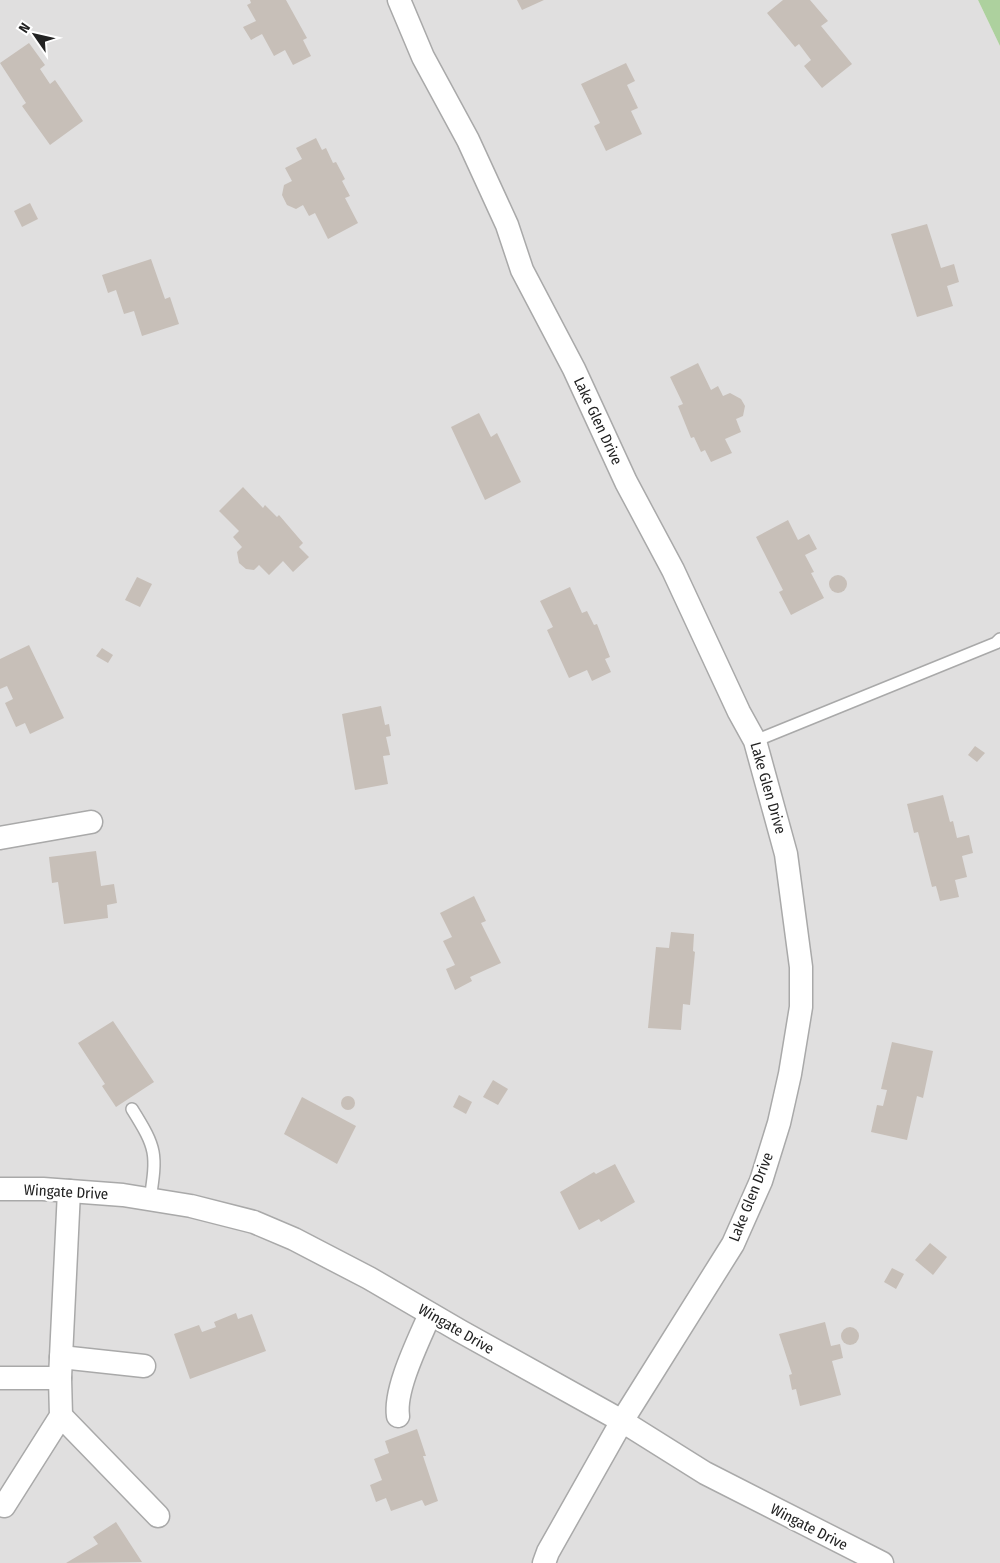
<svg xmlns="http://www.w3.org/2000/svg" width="1000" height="1563" viewBox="0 0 1000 1563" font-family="'Fira Sans Condensed',sans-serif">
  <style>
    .residential { fill: #e0dfdf }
    .forest { fill: #add19e }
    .building { fill: #c7bfb8 }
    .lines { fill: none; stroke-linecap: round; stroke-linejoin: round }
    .service-casing { stroke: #a9a9a9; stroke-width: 14 }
    .minor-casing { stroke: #a9a9a9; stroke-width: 25 }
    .service { stroke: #fff; stroke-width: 11 }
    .minor { stroke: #fff; stroke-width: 22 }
    .labels { text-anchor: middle; stroke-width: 5; stroke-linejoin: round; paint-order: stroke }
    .street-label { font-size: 15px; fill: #222; stroke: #fff }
  </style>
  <rect width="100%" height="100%" fill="#f2efe9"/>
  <path class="residential" d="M0 0H978L1000 46V1563H0Z"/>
  <path class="forest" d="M978 0H1000V46Z"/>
  <g class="building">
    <path d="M250 0H286L307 38 303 40 311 56 293 65 285 50 274 56 262 34 251 40 243 27 256 21 247 5 251 3Z"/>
    <path d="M517 0H544L522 10Z"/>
    <path d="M783 0H810L828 21 821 26 852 64 822 88 804 66 811 60 799 44 795 47 767 13Z"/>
    <path d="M29 43 45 65 40 69 50 84 55 80 83 121 50 145 22 106 26 103 0 63Z"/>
    <path d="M626 63 635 81 627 85 638 108 631 111 642 134 606 151 594 126 600 123 581 84Z"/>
    <path d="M316 138 322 150 326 148 333 163 336 162 345 179 342 181 350 196 345 198 358 223 328 239 315 213 309 216 303 205 296 209 287 205 282 195 284 185 292 181 285 168 302 159 296 148Z"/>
    <path d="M30 203 38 219 22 227 14 211Z"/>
    <path d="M927 224 941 268 954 264 959 282 947 286 953 306 917 317 891 234Z"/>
    <path d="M151 259 165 299 170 297 179 324 142 336 134 311 124 314 116 290 108 293 102 275Z"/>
    <path d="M698 363 711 390 718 386 723 396 730 393 741 399 745 406 743 416 736 419 741 432 725 439 732 453 711 462 705 450 701 452 694 437 691 438 678 406 683 404 670 377Z"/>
    <path d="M479 413 491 437 497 433 521 482 485 500 451 427Z"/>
    <path d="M243 487 263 508 265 505 277 517 279 515 303 543 299 547 309 557 293 572 283 561 269 575 259 565 254 570 246 569 239 563 237 552 242 547 233 537 239 531 219 511Z"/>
    <path d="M788 520 798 540 809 534 817 549 805 555 814 572 811 573 824 598 791 615 779 592 783 590 756 537Z"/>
    <circle cx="838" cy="584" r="9"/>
    <path d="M137 577 152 584 140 607 125 600Z"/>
    <path d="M570 587 582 613 587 611 594 625 597 624 610 657 605 659 611 672 592 681 587 670 569 678 547 630 553 627 540 601Z"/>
    <path d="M29 645 64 718 30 734 25 723 16 727 5 703 13 699 7 686 0 689V659Z"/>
    <path d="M102 648 113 655 108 663 96 656Z"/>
    <path d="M381 706 385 725 389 724 391 736 386 737 390 755 383 756 388 784 355 790 342 714Z"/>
    <path d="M975 746 985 753 977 762 968 755Z"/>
    <path d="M943 795 950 822 953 821 957 838 969 835 973 853 962 856 967 877 955 880 959 897 940 901 936 886 932 887 918 832 914 833 907 804Z"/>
    <path d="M96 851 101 886 114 884 117 903 107 905 108 918 64 924 58 882 52 883 49 857Z"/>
    <path d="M474 896 486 921 481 923 501 963 470 977 472 981 455 990 446 969 455 965 443 941 452 937 440 913Z"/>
    <path d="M671 932 694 934 693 951 695 952 690 1005 683 1004 681 1030 648 1028 656 947 669 948Z"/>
    <path d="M113 1021 154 1082 116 1107 102 1086 105 1084 78 1043Z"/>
    <path d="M892 1042 933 1051 923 1098 917 1096 907 1140 871 1132 877 1105 883 1106 887 1090 881 1089Z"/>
    <path d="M493 1080 508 1089 498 1105 483 1097Z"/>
    <path d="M459 1095 472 1102 466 1114 453 1107Z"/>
    <circle cx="348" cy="1103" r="7"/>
    <path d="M302 1097 356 1126 337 1164 284 1134Z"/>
    <path d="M615 1164 635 1202 601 1222 599 1219 579 1230 560 1192 594 1172 596 1174Z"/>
    <path d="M930 1243 947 1257 933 1275 915 1260Z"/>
    <path d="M892 1268 904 1274 896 1289 884 1282Z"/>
    <path d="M236 1313 238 1319 252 1314 266 1351 190 1379 174 1334 199 1325 202 1332 216 1327 214 1322Z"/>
    <path d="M825 1322 831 1346 840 1344 843 1358 832 1361 841 1395 800 1406 796 1389 792 1390 789 1375 792 1374 779 1334Z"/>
    <circle cx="850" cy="1336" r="9"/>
    <path d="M417 1429 426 1456H423L438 1501 425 1506 422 1500 391 1511 386 1498 376 1502 370 1485 382 1480 374 1459 389 1453 385 1441Z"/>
    <path d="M116 1522 142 1562 66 1563 98 1544 93 1537Z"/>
  </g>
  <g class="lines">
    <defs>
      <g id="service">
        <path d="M755 741 996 643 1000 639"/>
        <path d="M132 1109C157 1149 157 1153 150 1200"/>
      </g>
      <g id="minor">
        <path d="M399 0 423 57 468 140 507 225 522 270 574 369 626 482 673 570 739 712 755 741 786 854 801 967V1007L790 1074 779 1123 761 1181 733 1244 622 1421 548 1552 544 1563"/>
        <path d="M0 838 91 822"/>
        <path d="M0 1189H43L123 1195 191 1206 254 1222 294 1239 369 1278 460 1331 622 1421 705 1473 882 1563"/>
        <path d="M61 1357 144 1366"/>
        <path d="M0 1378H60"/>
        <path d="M61 1416 158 1516"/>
        <path d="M398 1416C394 1389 419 1340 430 1314"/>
        <path d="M4 1506 61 1416 60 1378 69 1191"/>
      </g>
    </defs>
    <use href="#service" class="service-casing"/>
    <use href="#minor" class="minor-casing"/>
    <use href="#service" class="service"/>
    <use href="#minor" class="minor"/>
  </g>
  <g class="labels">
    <g class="street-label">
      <text transform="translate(598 421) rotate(65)" y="5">Lake Glen Drive</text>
      <text transform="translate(768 788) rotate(74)" y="5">Lake Glen Drive</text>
      <text transform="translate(66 1192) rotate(3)" y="5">Wingate Drive</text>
      <text transform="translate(751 1197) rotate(-68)" y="5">Lake Glen Drive</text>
      <text transform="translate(456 1329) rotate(30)" y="5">Wingate Drive</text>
      <text transform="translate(809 1527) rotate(27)" y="5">Wingate Drive</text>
    </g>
  </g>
  <g transform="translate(35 35) rotate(304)" stroke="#ffffff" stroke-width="4" paint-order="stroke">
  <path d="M0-4L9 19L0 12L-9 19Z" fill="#222222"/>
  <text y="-8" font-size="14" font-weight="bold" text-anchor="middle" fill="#222222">N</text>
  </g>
</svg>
